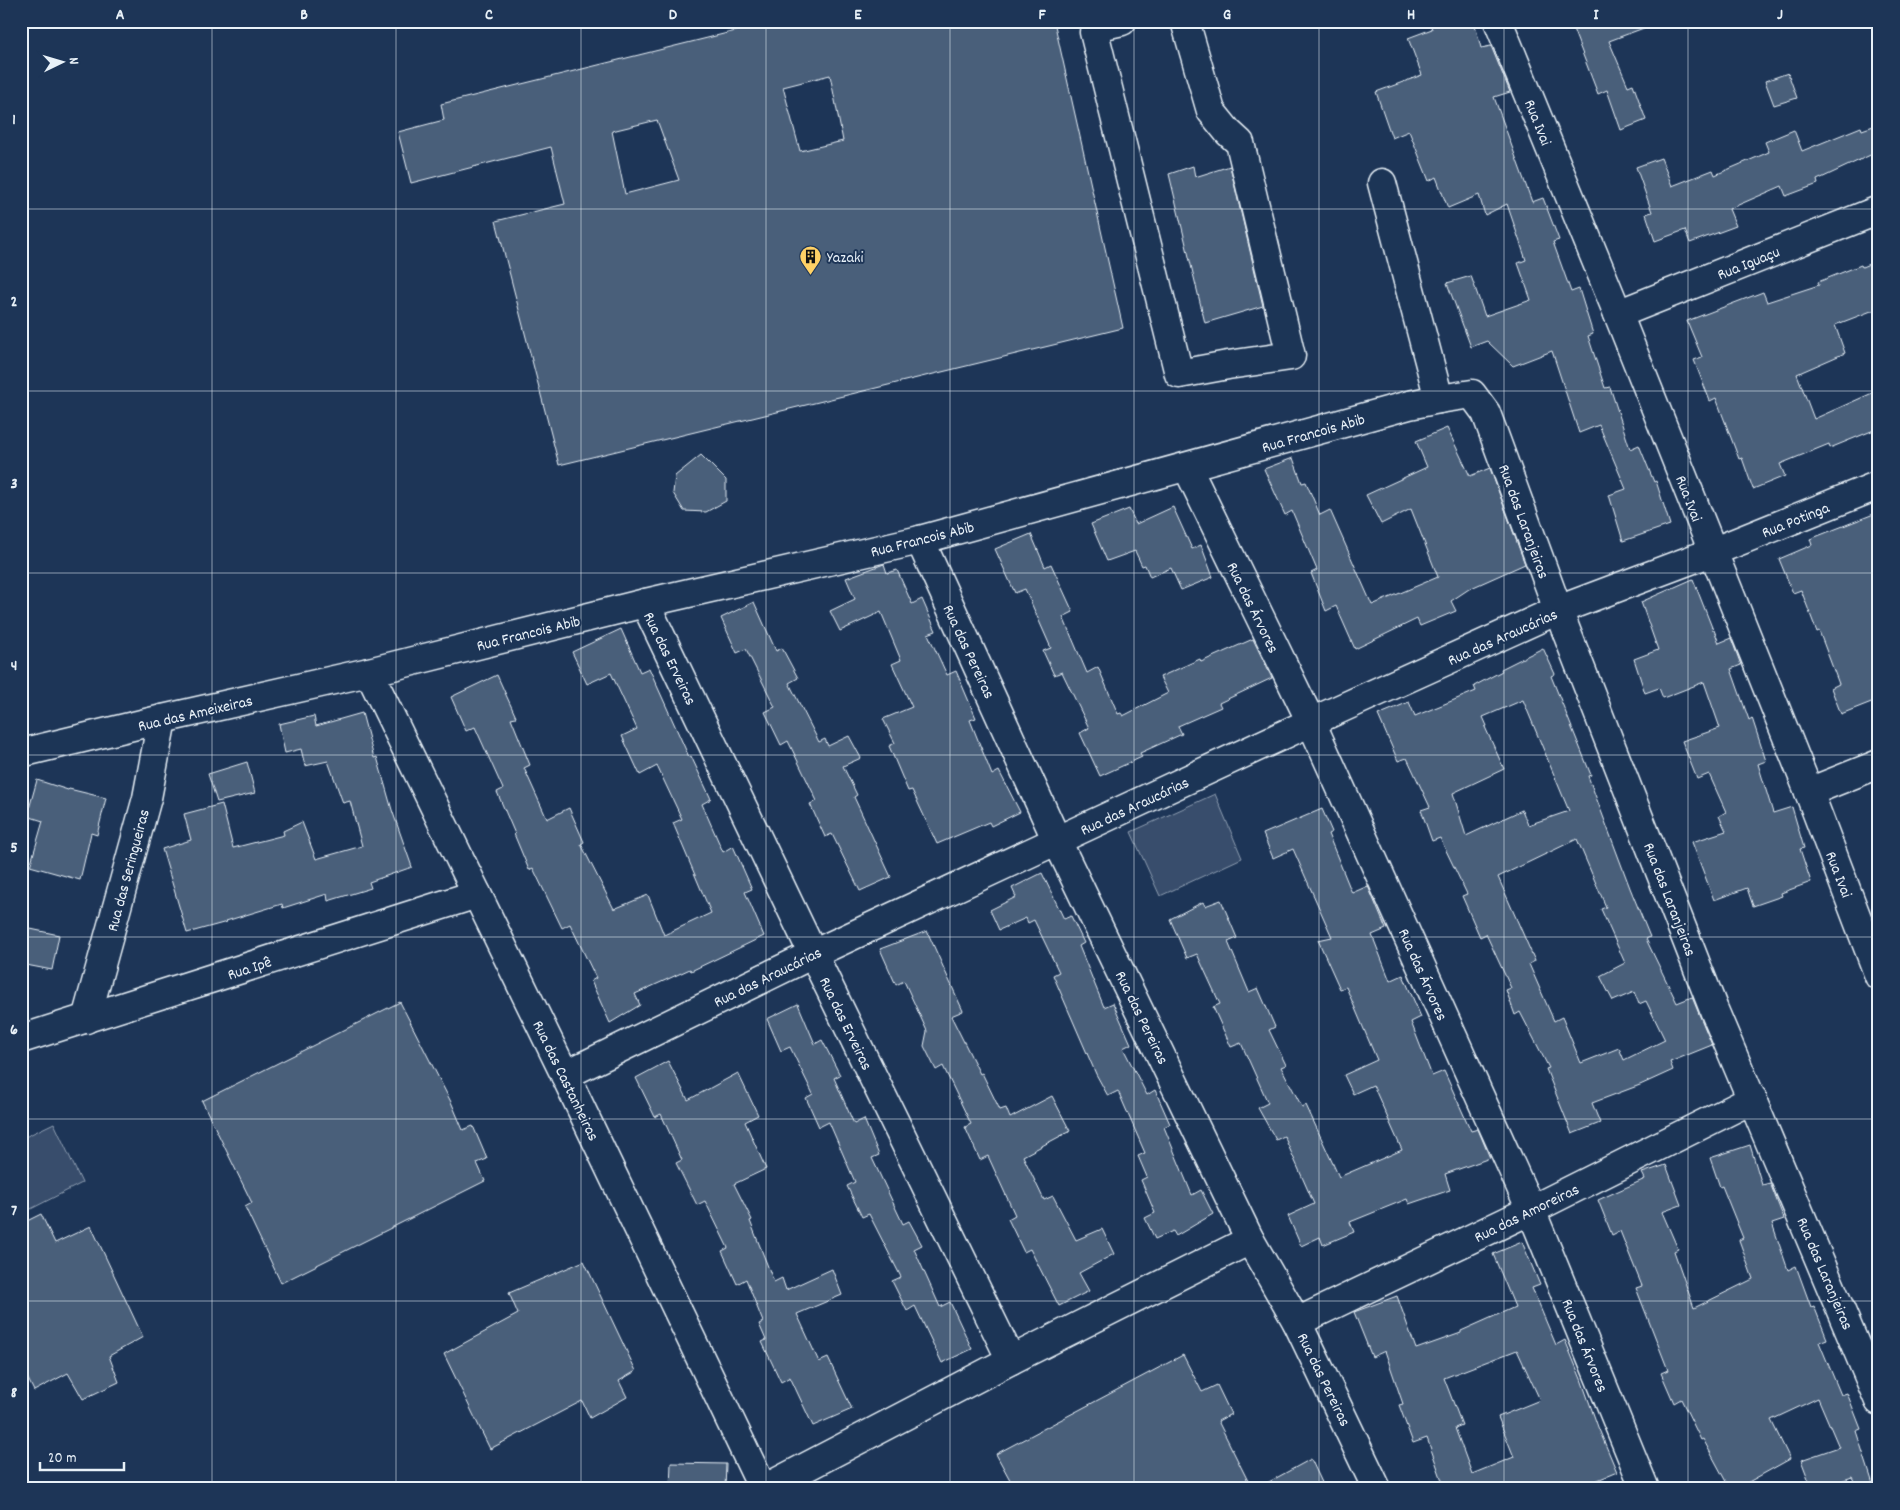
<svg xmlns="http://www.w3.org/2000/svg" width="1900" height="1510" viewBox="0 0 1900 1510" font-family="Dekko,sans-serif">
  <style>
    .green { fill: #374d6c; stroke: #909fb2 }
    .building { fill: #495e7a; stroke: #e8f1f8; fill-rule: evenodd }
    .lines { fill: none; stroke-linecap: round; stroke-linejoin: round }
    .minor-casing { stroke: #e8f1f8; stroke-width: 31 }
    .minor { stroke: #1d3557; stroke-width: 28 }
    .grid { fill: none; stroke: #e8f1f8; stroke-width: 1; stroke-opacity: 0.55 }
    .labels { text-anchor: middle; stroke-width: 4; stroke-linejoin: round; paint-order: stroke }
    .street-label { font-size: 16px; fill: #e8f1f8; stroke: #1d3557 }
    .poi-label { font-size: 16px; fill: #e8f1f8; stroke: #1d3557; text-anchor: start }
    .neatline { fill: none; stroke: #e8f1f8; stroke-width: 2 }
    .grid-label { font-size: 16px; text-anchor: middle; font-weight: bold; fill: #e8f1f8 }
  </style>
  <rect width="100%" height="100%" fill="#1d3557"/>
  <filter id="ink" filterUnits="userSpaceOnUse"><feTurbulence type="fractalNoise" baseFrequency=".02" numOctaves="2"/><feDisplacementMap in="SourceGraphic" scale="10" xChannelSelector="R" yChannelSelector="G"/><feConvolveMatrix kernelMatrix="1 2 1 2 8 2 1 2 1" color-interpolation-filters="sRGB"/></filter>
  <g filter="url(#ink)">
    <g class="green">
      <path d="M1215 794 1242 858 1160 896 1131 832Z"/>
      <path d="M54 1123 82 1183 21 1214V1139Z"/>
    </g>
    <g class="building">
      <path d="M776 21H1054L1123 328 559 465 496 221 565 204 551 147 411 183 398 132 444 120 441 104ZM830 75 843 141 800 151 783 87ZM657 120 679 180 625 194 612 131Z"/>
      <path d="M1429 21H1474L1481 48 1491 46 1510 92 1494 97 1532 202 1543 198 1559 240 1553 242 1571 292 1579 289 1593 334 1588 336 1605 388 1610 387 1630 449 1639 445 1654 482 1656 481 1670 525 1623 541 1609 495 1626 489 1599 425 1579 433 1552 351 1513 366 1487 341 1471 347 1447 283 1471 276 1485 316 1531 300 1518 263 1526 260 1507 204 1485 215 1479 195 1448 208 1436 177 1429 181 1409 131 1392 138 1376 92 1422 75 1408 38 1432 29Z"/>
      <path d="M1570 21H1657V23L1609 41 1628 86 1633 84 1646 120 1621 130 1607 90 1598 94Z"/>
      <path d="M1788 73 1797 98 1774 105 1765 81Z"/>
      <path d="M1879 124V151L1817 180 1818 184 1786 196 1782 186 1729 209 1736 226 1690 243 1685 230 1655 241 1646 214 1652 212 1636 167 1661 158 1672 186 1713 170 1715 175 1769 152 1765 142 1794 130 1802 151 1861 127 1862 130Z"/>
      <path d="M1193 166 1195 177 1230 166 1263 306 1205 323 1169 174Z"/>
      <path d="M1879 260V308L1835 325 1845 353 1797 374 1814 419 1879 390V428L1830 448 1829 444 1780 464 1785 476 1753 489 1742 458 1739 459 1716 398 1710 401 1694 360 1702 357 1687 321 1763 292 1767 302 1819 285 1818 282 1861 265 1862 267Z"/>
      <path d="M1447 428 1470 476 1490 468 1525 564 1469 589 1451 601 1456 611 1420 626 1417 619 1355 649 1336 606 1326 611 1311 573 1317 570 1292 511 1285 515 1264 469 1293 458 1302 483 1306 482 1320 515 1330 510 1372 605 1438 577 1411 509 1381 524 1366 495 1427 467 1416 441Z"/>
      <path d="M701 455 726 480V501L706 512 684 511 673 493 675 476Z"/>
      <path d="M1173 507 1192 549 1201 545 1213 577 1181 590 1171 568 1150 577 1145 565 1142 566 1135 551 1107 561 1091 524 1129 509 1136 524Z"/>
      <path d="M1879 512V699L1841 714 1831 688 1839 684 1819 631 1817 632 1801 590 1793 593 1779 559 1812 545 1810 539Z"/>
      <path d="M1031 534 1045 567 1051 564 1073 612 1063 617 1087 673 1098 667 1118 714 1121 713 1123 716 1168 693 1160 677 1200 659 1201 662 1253 639 1272 678 1219 703 1221 707 1178 726 1182 734 1140 753 1142 757 1100 776 1080 733 1089 728 1062 672 1054 675 1043 651 1051 648 1025 589 1015 593 995 549Z"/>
      <path d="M884 564 887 573 897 570 912 604 922 599 936 631 928 634 947 675 956 671 976 718 970 720 992 775 999 771 1020 812 991 826 989 822 937 844 912 790 908 791 889 746 895 743 883 719 912 707 892 664 901 660 881 612 840 631 830 611 855 599 846 578Z"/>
      <path d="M1693 579 1713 630H1714L1719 643 1731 638 1741 665 1731 669 1749 720 1752 718 1766 761 1758 764 1773 813 1792 807 1804 848 1800 849 1811 882 1781 893 1782 896 1753 906 1747 888 1714 900 1692 842 1726 831 1719 816 1726 812 1709 774 1697 779 1682 741 1720 728 1704 682 1663 698 1659 688 1645 693 1634 659 1658 650 1641 602Z"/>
      <path d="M754 602 776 651 782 648 798 678 789 683 819 742 825 739 828 746 849 736 861 758 843 766 857 795 854 797 891 877 860 891 832 834 825 837 810 804 817 801 788 741 781 745 765 712 775 707 746 649 737 653 721 618Z"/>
      <path d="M621 629 640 672 649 668 689 757 691 756 711 799 702 804 723 852 733 846 752 889 745 892 764 936 691 971 690 969 635 994 640 1005 610 1023 591 981 596 978 570 924 562 928 533 868 529 870 514 834H515L497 792 503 789 475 727 466 731 451 697 497 675 516 717 511 718 530 765 524 768 547 819 569 808 584 842 581 844 614 909 648 895 664 935 711 913 673 823 682 819 657 766 640 775 622 736 637 729 611 673 587 684 572 652Z"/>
      <path d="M1543 648 1555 674 1551 676 1591 775 1588 776 1630 888 1650 937 1646 939 1677 1003 1692 997 1712 1045 1670 1062 1673 1070 1640 1085 1592 1103 1600 1123 1572 1134 1546 1069 1549 1068 1520 1012 1515 1015 1506 990 1511 988 1486 934 1480 937 1462 896 1467 894 1440 838 1432 841 1421 810 1430 807 1407 758 1398 761 1378 715 1409 702 1415 716 1476 691 1474 686 1502 671 1501 669ZM1523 700 1569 811 1528 825 1522 810 1466 836 1453 793 1504 769 1485 727 1487 726 1483 717ZM1577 839 1606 907 1601 909 1625 963 1600 976 1613 1001 1634 992 1639 1004 1646 1001 1665 1040 1624 1060 1619 1048 1581 1063 1562 1017 1554 1021 1529 964 1535 961 1498 877Z"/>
      <path d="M362 713 374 758 377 757 392 810 412 867 369 882 371 888 328 901 327 894 283 908 282 904 226 921 227 922 187 933 162 849 191 840 184 814 222 804 233 848 284 835 283 831 302 822 316 859 362 846 350 801 343 803 328 761 305 766 301 749 285 753 279 724 314 716 316 726Z"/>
      <path d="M247 762 255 793 217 802 208 774Z"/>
      <path d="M37 780 68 790 69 789 106 798 97 835 91 833 80 880 30 866 43 821 27 816Z"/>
      <path d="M1322 809 1332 832 1328 834 1352 893 1368 886 1386 929 1372 935 1390 981 1403 975 1421 1017 1411 1022 1432 1076 1444 1071 1471 1131 1478 1129 1490 1158 1445 1174 1450 1190 1409 1204 1407 1199 1350 1222 1354 1232 1323 1245 1320 1237 1301 1246 1288 1216 1314 1204 1284 1136 1276 1140 1258 1108 1268 1103 1241 1043 1231 1047 1213 1007 1220 1004 1197 954 1187 958 1170 919 1203 902 1205 906 1221 900 1237 938 1228 942 1249 992 1258 988 1275 1027 1269 1030 1286 1065 1281 1067 1302 1107 1306 1105 1339 1177 1402 1150 1373 1085 1353 1094 1344 1075 1377 1060 1346 987 1340 989 1318 940 1332 937 1293 849 1273 858 1263 834Z"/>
      <path d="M1042 873 1064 919 1071 916 1084 943 1079 946 1104 1007 1113 1003 1131 1044 1123 1048 1147 1095 1155 1090 1170 1124 1164 1127 1192 1195 1201 1190 1213 1214 1176 1236 1173 1231 1155 1239 1145 1218 1155 1213 1141 1180 1147 1177 1138 1156 1145 1153 1118 1091 1108 1096 1096 1074 1053 975 1059 972 1034 920 1028 923 1026 918 999 930 990 910 1016 897 1012 888Z"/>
      <path d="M21 927 59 935 52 970 21 964Z"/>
      <path d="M927 931 963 1011 951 1016 980 1074 982 1073 1000 1110 1006 1108 1010 1118 1052 1096 1070 1131 1023 1156 1044 1200 1053 1196 1076 1240 1102 1229 1114 1254 1079 1273 1089 1291 1059 1306 1030 1249 1024 1252 1008 1219 1015 1215 988 1156 980 1160 965 1127 971 1124 943 1066 936 1070 924 1046 927 1031 904 981 896 985 880 949Z"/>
      <path d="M400 1002 452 1104 463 1130 473 1126 487 1159 477 1163 485 1181 281 1283 245 1207 252 1203 202 1101Z"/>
      <path d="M798 1004 815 1044 822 1040 840 1075 834 1078 854 1124 864 1119 879 1155 872 1158 903 1224 909 1221 922 1245 914 1249 940 1307 950 1302 972 1349 942 1363 915 1306 907 1311 892 1281 901 1277 869 1214 862 1217 847 1186 855 1182 829 1122 819 1127 806 1098 813 1094 790 1047 781 1051 767 1019Z"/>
      <path d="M668 1061 688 1100 738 1073 758 1115 745 1122 766 1169 734 1184 752 1220 750 1221 774 1282 782 1278 786 1290 832 1269 842 1295 797 1314 819 1362 828 1358 852 1409 813 1426 790 1377 781 1382 762 1342 766 1340 759 1324 763 1322 746 1279 737 1284 722 1251 728 1248 705 1201 697 1205 676 1163 682 1160 661 1114 655 1117 636 1078Z"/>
      <path d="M1750 1145 1762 1185 1770 1183 1784 1219 1772 1223 1788 1270 1796 1266 1811 1307 1814 1306 1827 1339 1819 1342 1841 1395 1847 1393 1861 1429 1856 1431 1874 1487 1869 1489H1858L1852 1477 1819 1489H1812L1801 1460 1839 1447 1818 1398 1771 1420 1790 1459 1736 1489H1730L1703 1439 1701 1440 1681 1399 1674 1403 1661 1373 1668 1370 1636 1288 1642 1286 1620 1231 1612 1235 1598 1200 1645 1179 1642 1173 1666 1165 1681 1205 1662 1212 1678 1249 1674 1251 1694 1308 1753 1279 1739 1240 1743 1238 1722 1186 1720 1187 1710 1158Z"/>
      <path d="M41 1214 55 1243 91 1226 143 1337 109 1356 119 1382 83 1399 68 1373 34 1391 21 1365V1224Z"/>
      <path d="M1522 1242 1540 1285 1532 1288 1556 1345 1565 1340 1581 1379 1598 1427 1617 1472 1576 1489H1439L1444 1486 1427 1438 1413 1443 1399 1405 1403 1404 1385 1351 1372 1357 1354 1312 1397 1296 1416 1349 1461 1333V1331L1515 1307 1493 1254ZM1517 1350 1540 1400 1498 1417 1514 1457 1472 1474 1455 1428 1462 1425 1444 1378Z"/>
      <path d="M584 1261 636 1371 619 1381 627 1397 590 1418 582 1401 490 1449 444 1354 518 1314 509 1293Z"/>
      <path d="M1183 1355 1202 1392 1217 1385 1231 1414 1218 1421 1252 1489H1015L996 1454Z"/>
      <path d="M1311 1459 1325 1489H1256Z"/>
      <path d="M671 1463 726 1464 725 1489H670Z"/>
    </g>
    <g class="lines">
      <defs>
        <g id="minor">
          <path d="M1122 21 1104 25 1094 32 1179 374 1228 365 1291 356 1240 143 1228 132 1211 111 1185 21"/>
          <path d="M1498 21 1618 314 1809 792 1879 976"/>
          <path d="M1382 183 1439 399"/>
          <path d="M1618 314 1879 210"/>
          <path d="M1187 467 1311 722 1531 1210 1645 1489"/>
          <path d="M920 540 1057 841 1250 1240 1297 1322 1377 1489"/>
          <path d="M645 603 813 954 1011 1360"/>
          <path d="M369 672 565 1075 763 1489"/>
          <path d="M21 753 162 719 369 672 645 603 920 540 1409 405 1439 399 1472 394 1486 413 1558 610 1714 1010 1879 1401"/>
          <path d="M1809 792 1879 764"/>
          <path d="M86 1019 147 798 162 719"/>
          <path d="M21 1039 477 894"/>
          <path d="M565 1075 813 954 1311 722 1558 610 1712 552 1879 485"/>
          <path d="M1297 1322 1531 1210 1753 1099"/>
          <path d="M764 1489 1011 1360 1250 1240"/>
        </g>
      </defs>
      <use href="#minor" class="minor-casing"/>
      <use href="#minor" class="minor"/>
    </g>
  </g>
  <path class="grid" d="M212 21V1489M396 21V1489M581 21V1489M766 21V1489M950 21V1489M1134 21V1489M1319 21V1489M1504 21V1489M1688 21V1489M21 209H1879M21 391H1879M21 573H1879M21 755H1879M21 937H1879M21 1119H1879M21 1301H1879"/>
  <defs>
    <symbol id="building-pin" viewBox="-11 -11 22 30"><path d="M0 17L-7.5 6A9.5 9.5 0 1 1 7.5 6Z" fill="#ffd166" stroke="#1d3557"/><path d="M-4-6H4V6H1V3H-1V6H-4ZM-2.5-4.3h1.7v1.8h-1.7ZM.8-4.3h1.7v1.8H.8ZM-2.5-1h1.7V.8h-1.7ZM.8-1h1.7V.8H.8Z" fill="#111"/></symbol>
  </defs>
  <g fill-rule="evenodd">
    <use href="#building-pin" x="798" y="244" width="25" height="34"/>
  </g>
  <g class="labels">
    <g class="street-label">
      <text transform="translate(1539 122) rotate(68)" y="6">Rua Ivai</text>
      <text transform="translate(1748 262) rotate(-22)" y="6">Rua Iguaçu</text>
      <text transform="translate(1313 432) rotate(-16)" y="6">Rua Francois Abib</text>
      <text transform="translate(1690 498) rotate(69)" y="6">Rua Ivai</text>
      <text transform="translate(1795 519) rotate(-22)" y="6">Rua Potinga</text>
      <text transform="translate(1525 521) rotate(70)" y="6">Rua das Laranjeiras</text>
      <text transform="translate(922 538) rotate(-14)" y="6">Rua Francois Abib</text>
      <text transform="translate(1254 607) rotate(64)" y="6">Rua das Árvores</text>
      <text transform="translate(528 632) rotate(-14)" y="6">Rua Francois Abib</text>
      <text transform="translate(1502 636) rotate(-24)" y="6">Rua das Araucárias</text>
      <text transform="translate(970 651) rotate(65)" y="6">Rua das Pereiras</text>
      <text transform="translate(671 658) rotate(64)" y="6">Rua das Erveiras</text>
      <text transform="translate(195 712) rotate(-13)" y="6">Rua das Ameixeiras</text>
      <text transform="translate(1134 805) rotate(-25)" y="6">Rua das Araucárias</text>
      <text transform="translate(127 870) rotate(-75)" y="6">Rua das Seringueiras</text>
      <text transform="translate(1840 874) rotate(69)" y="6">Rua Ivai</text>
      <text transform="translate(1671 899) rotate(69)" y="6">Rua das Laranjeiras</text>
      <text transform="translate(249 967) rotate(-18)" y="6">Rua Ipê</text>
      <text transform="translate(1424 974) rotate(66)" y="6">Rua das Árvores</text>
      <text transform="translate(767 976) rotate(-26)" y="6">Rua das Araucárias</text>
      <text transform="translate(1143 1017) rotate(64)" y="6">Rua das Pereiras</text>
      <text transform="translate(847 1023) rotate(64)" y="6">Rua das Erveiras</text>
      <text transform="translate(567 1080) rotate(64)" y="6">Rua das Castanheiras</text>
      <text transform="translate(1526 1212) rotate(-26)" y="6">Rua das Amoreiras</text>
      <text transform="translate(1826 1273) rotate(67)" y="6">Rua das Laranjeiras</text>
      <text transform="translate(1586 1345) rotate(68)" y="6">Rua das Árvores</text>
      <text transform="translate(1325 1379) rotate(64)" y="6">Rua das Pereiras</text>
    </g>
    <g class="poi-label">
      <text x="827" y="262">Yazaki</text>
    </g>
  </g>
  <rect width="1900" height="1510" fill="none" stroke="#1d3557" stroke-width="55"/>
  <g transform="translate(62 62) rotate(85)" stroke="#1d3557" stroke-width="4" paint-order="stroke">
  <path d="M0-4L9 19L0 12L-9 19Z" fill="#e8f1f8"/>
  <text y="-8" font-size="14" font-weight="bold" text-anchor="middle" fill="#e8f1f8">N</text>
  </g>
  <path d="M40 1462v8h84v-8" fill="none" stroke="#e8f1f8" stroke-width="2.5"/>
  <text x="48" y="1462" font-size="15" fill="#e8f1f8" stroke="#1d3557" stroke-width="4" paint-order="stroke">20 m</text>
  <rect x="28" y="28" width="1844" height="1454" class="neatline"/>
  <g class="grid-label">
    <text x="120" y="19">A</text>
    <text x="304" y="19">B</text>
    <text x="489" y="19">C</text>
    <text x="673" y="19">D</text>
    <text x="858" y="19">E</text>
    <text x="1042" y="19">F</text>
    <text x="1227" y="19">G</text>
    <text x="1411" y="19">H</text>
    <text x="1596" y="19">I</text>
    <text x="1780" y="19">J</text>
    <text x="14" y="124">1</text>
    <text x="14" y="306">2</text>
    <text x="14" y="488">3</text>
    <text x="14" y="670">4</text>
    <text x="14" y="852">5</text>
    <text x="14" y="1034">6</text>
    <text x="14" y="1215">7</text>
    <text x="14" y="1397">8</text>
  </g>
</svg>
